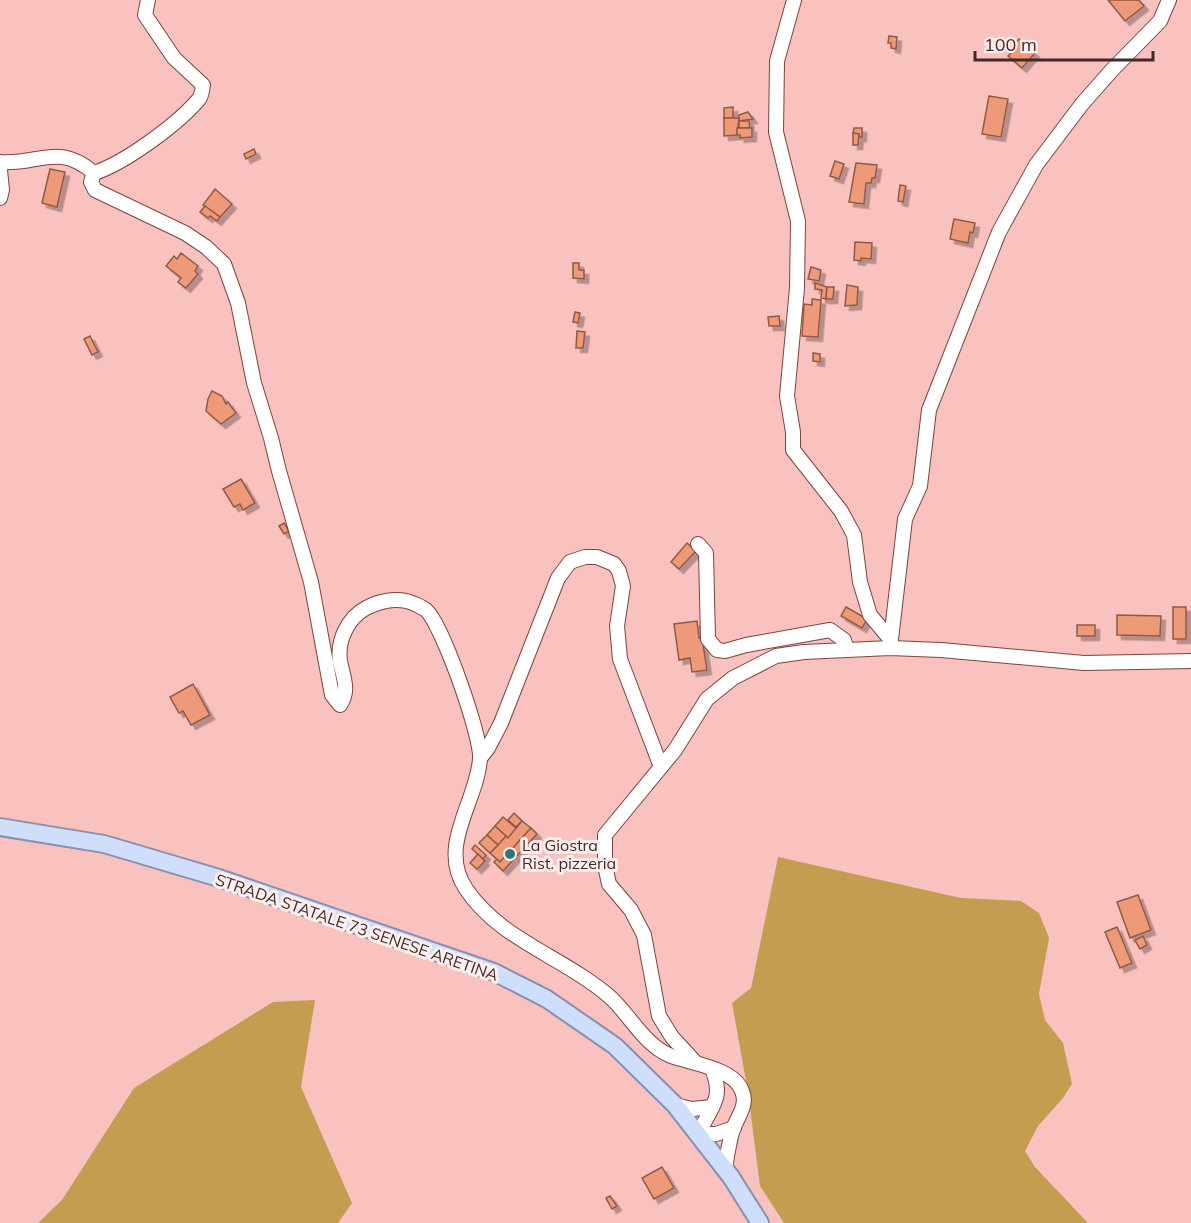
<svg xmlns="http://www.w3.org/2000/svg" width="1191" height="1223" viewBox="0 0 1191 1223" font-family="Mulish,sans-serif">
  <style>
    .green { fill: #c49d51 }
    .building { fill: #e97; stroke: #915a44; stroke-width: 1.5; filter: url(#shadow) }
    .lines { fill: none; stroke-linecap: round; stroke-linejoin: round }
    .minor-casing { stroke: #7d4341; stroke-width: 16 }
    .major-casing { stroke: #8890af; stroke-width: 20 }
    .minor { stroke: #fff; stroke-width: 14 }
    .major { stroke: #cedefb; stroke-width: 16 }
    .poi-dot { fill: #2e787d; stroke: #fdefee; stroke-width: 2 }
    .labels { text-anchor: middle; stroke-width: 6; stroke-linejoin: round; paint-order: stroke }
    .poi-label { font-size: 16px; fill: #432928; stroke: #fdefee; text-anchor: start }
    .street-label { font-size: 16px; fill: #432928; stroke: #fdefee }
  </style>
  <defs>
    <filter id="shadow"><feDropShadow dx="4.5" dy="4.5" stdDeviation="0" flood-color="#0004"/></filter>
  </defs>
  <rect width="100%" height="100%" fill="#f9c2bf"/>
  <g class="green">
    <path d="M778 857 961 898 1021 901 1039 913 1049 938 1039 994 1045 1020 1063 1043 1072 1084 1063 1098 1038 1126 1025 1151 1035 1167 1088 1223H784L760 1186 748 1092 732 1003 751 988Z"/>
    <path d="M315 1000 301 1087 352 1203 338 1223H38L62 1200 134 1088 273 1002Z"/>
  </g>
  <g class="building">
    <path d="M1108 0H1139L1144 6 1125 21Z"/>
    <path d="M889 36 897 37 896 49 891 48V43H888Z"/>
    <path d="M1019 39 1035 53 1022 68 1008 56 1016 48 1014 44Z"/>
    <path d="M989 96 1008 99 1001 137 982 134Z"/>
    <path d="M733 107V118H724V108Z"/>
    <path d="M748 112 753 119 739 121V115Z"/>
    <path d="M724 118H739L737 135 724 136Z"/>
    <path d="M739 121H749L750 128H739Z"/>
    <path d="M737 128H752V137L740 138V135H737Z"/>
    <path d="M854 128H862V137H859V134L853 133Z"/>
    <path d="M853 133 859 134 858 145H853Z"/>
    <path d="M254 149 256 154 246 159 244 154Z"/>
    <path d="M835 161 844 164 839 179 830 176Z"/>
    <path d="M856 163 877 165 875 178H872L871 183H866L864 204 849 202Z"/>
    <path d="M50 169 65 172 57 207 42 203Z"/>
    <path d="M900 185 906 186 903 202 898 201Z"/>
    <path d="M215 189 232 204 220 217 203 205Z"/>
    <path d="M205 206 220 217 217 221 210 216 208 218 200 212Z"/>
    <path d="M954 219 975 223 973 233 970 232 968 243 950 239Z"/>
    <path d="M855 242 872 243 871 259 861 258V261L854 260Z"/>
    <path d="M181 253 198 266 195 271 198 274 186 288 178 282 181 278 166 266 174 256 177 259Z"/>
    <path d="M573 263H579V270H584V279L573 278Z"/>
    <path d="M811 267 821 270 819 281 808 279Z"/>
    <path d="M815 283 827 287 826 299 821 298 822 290 815 289Z"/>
    <path d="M847 285 858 287 857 305 845 306Z"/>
    <path d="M827 287H834L833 299H826Z"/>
    <path d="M812 299 821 300 818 337 802 336 804 304 812 305Z"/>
    <path d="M575 312 580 313 578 323 573 322Z"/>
    <path d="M779 316 780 326H769L768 317Z"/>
    <path d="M577 331 585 332 583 348H576Z"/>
    <path d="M90 336 98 352 92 355 84 339Z"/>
    <path d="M813 353 820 354V362L813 361Z"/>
    <path d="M212 391 222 396 226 404 228 402 236 413 221 424 206 411 208 399Z"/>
    <path d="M241 479 255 503 243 510 240 504 234 507 223 489Z"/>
    <path d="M284 523 289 531 284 534 279 526Z"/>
    <path d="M687 543 696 551 679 569 671 562Z"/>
    <path d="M846 607 867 619 862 628 841 616Z"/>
    <rect x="1173" y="607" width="13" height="32"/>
    <path d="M1117 615 1161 616 1160 636 1117 635Z"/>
    <path d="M697 621 699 638H702L707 670 692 672 690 658 679 660 674 624Z"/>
    <rect x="1077" y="625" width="18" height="11"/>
    <path d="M193 684 210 715 191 725 183 711 179 713 170 697Z"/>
    <path d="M514 813 522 821 516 827 508 820Z"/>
    <path d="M503 817 517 829 508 838 495 826Z"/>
    <path d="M522 821 531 828 500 862 490 853 506 836 508 838Z"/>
    <path d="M495 826 506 836 498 845 487 835Z"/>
    <path d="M531 828 537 834 503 871 494 862 497 859 500 862Z"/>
    <path d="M487 835 498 845 490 853 479 843Z"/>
    <path d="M475 845 486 855 483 859 472 849Z"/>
    <path d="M478 854 485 861 477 869 470 863Z"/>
    <path d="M1138 895 1151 930 1130 938 1117 902Z"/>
    <path d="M1117 927 1132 963 1120 968 1105 932Z"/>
    <path d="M1143 936 1147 945 1140 949 1135 940Z"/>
    <path d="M662 1167 674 1188 654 1199 642 1178Z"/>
    <path d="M610 1196 617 1206 612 1209 606 1198Z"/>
  </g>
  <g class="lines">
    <defs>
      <g id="minor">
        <path d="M794 0 777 61 776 132 798 221 797 288 787 396 793 432V450L841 511 854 535 860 582 870 615 891 640"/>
        <path d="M0 162C40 165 58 142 94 173"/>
        <path d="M0 170 2 190 0 198"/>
        <path d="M94 173 91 182 95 190 185 233 206 247 224 264 238 303 254 383 271 438 279 471 311 582 332 695 340 705C350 690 343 677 340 661 337 640 348 618 366 608 377 602 393 598 406 601 411 602 422 607 426 610 442 624 482 737 480 759 477 802 437 846 466 889 500 940 564 957 610 997 630 1015 644 1045 671 1056 690 1063 734 1068 742 1091 748 1105 738 1116 733 1129 729 1142 727 1156 725 1169"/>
        <path d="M94 173C125 163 178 124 199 99 202 95 202 90 203 85L174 58 145 15 148 0"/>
        <path d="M698 544 706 553 708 639 717 650 725 651 746 645 830 630 844 640 847 650"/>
        <path d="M890 648 905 519 920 486 929 410 999 232 1036 165 1082 104 1112 70 1160 21 1169 0"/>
        <path d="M481 757 488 748 501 723 558 578 570 562 585 557H597L614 564 619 571 623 586 617 626 620 659 661 767"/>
        <path d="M695 1062 672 1037 659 1016 644 935 631 910 609 884 605 865V835L675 750 707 699 733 678 776 656 804 652 890 648 941 650 1084 663 1191 661"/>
        <path d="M712 1069C725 1100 710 1106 699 1134H716L734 1128"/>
        <path d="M675 1105 692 1109 712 1107"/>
      </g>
      <path id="major" d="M0 827 104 844 219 878 494 972 547 999 615 1046 675 1105 731 1177 760 1223"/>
    </defs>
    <use href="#minor" class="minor-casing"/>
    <use href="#major" class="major-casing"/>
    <use href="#minor" class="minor"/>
    <use href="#major" class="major"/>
  </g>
  <circle class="poi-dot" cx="510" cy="854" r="6"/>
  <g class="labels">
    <g class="poi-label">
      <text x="522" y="851">La Giostra<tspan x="522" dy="18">Rist. pizzeria</tspan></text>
    </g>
    <g class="street-label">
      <text transform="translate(357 927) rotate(19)" y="6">STRADA STATALE 73 SENESE ARETINA</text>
    </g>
  </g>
  <path d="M975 51v9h178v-9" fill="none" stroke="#432928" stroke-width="3"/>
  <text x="984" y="51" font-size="18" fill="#432928" stroke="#fdefee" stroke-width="4.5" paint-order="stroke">100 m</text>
</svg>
